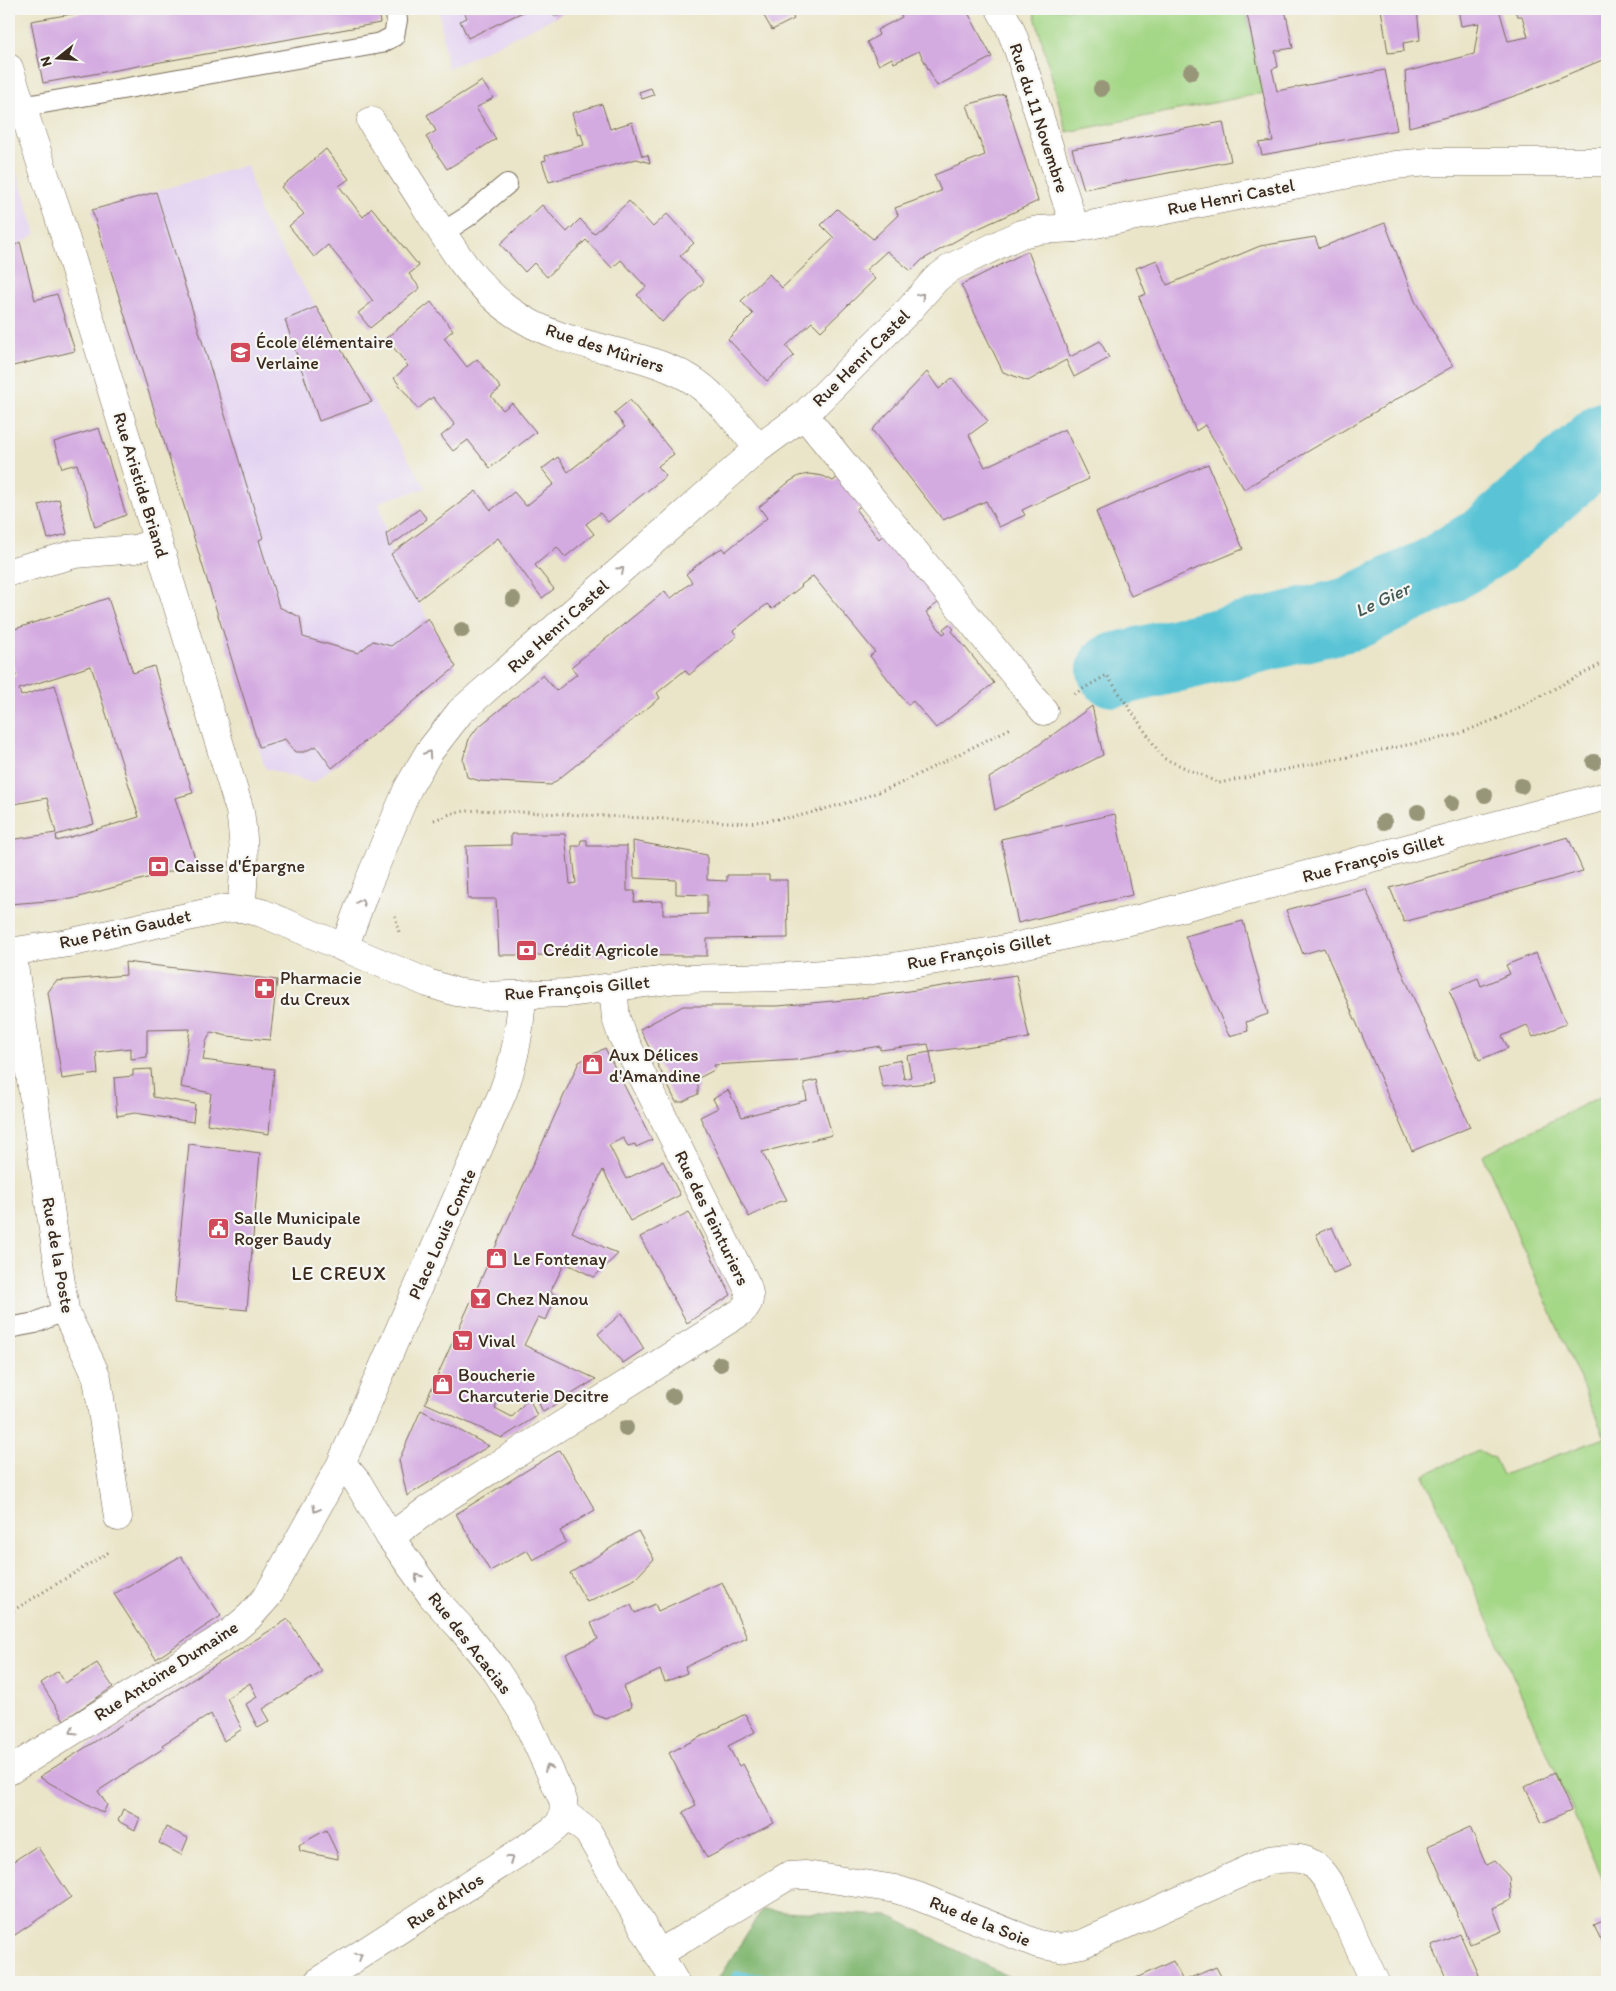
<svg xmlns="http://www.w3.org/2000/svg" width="1616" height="1991" viewBox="0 0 1616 1991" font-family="Itim,sans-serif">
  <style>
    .built { fill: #e3d3f2 }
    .green { fill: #a4d786; stroke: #708052 }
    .forest { fill: #83b873; stroke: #5f7148 }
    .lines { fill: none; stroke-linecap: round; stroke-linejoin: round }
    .stream { stroke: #5ac4d6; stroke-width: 12 }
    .river { stroke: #5ac4d6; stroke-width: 74 }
    .building { fill: #d4abe1; fill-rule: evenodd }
    .service-casing { stroke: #786b5a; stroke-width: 22 }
    .minor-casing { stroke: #786b5a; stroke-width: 29 }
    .tertiary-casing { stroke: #786b5a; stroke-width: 29 }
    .secondary-casing { stroke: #786b5a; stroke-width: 29 }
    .path { stroke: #786b5a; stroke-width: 3; stroke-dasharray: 1 4; stroke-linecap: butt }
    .service { stroke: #fff; stroke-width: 20 }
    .minor { stroke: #fff; stroke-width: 28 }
    .tertiary { stroke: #fff; stroke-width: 28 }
    .secondary { stroke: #fff; stroke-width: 28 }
    .tree { fill: #989679 }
    .oneway { stroke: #a79f9a }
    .labels { text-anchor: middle; stroke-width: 4.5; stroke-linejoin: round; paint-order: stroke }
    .street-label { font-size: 18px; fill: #3b2a1e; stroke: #f6f6f2 }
    .poi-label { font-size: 18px; fill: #3b2a1e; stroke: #f6f6f2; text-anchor: start }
    .water-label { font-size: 19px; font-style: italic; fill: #445855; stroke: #f6f6f2 }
    .quarter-label { font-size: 20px; letter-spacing: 1px; fill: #3b2a1e; stroke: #f6f6f2 }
  </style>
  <rect width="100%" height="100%" fill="#f6f6f2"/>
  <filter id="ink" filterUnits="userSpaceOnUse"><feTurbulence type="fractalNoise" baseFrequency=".02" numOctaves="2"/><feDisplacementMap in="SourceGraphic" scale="10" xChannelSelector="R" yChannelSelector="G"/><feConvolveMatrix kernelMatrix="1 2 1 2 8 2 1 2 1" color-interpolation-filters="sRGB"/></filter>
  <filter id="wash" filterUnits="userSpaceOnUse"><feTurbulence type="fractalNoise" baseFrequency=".0096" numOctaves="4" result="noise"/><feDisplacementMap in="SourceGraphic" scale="20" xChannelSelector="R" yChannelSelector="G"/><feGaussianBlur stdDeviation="1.12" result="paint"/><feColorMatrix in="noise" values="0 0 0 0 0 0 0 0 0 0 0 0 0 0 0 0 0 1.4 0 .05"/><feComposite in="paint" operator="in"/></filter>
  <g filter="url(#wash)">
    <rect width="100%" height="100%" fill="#eae5c8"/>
    <g class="built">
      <path d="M439 9H572L447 69Z"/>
      <path d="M9 147 36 234 9 250Z"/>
      <path d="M247 165 261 216 426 488 379 502 391 554 456 667 313 783 265 768 92 210Z"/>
    </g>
    <g class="green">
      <path d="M1033 9H1246L1263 93 1067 132Z"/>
      <path d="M1607 1093V1888L1424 1475 1478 1450 1494 1458 1502 1475 1605 1438 1483 1155Z"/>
    </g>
    <path class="forest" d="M762 1910 890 1916 1013 1979V1982H716Z"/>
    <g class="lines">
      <path class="stream" d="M737 1977 780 1982"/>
      <path class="river" d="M1114 670 1350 614 1436 573 1491 539 1607 438"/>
    </g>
    <g id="blocks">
      <g class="building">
        <path d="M101 9H378L380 23 43 83 31 21Z"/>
        <path d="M463 9H529L468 38 460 21 467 18Z"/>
        <path d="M551 9H572L555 17Z"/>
        <path d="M760 9H789L794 19 772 30Z"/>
        <path d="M898 9H966L992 57 937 86 919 51 894 63 892 58 879 65 867 42 879 35 877 30 902 17Z"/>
        <path d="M1246 9H1285L1293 48 1275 51 1278 67 1272 69 1277 91 1385 70 1397 130 1262 155 1259 143 1273 141Z"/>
        <path d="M1381 9H1417L1420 40 1403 43 1404 51 1388 53Z"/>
        <path d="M1458 9H1499L1508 41 1528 37 1522 16H1517L1514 9H1606L1607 17V58L1523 93 1477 109 1409 127 1405 72 1474 54 1479 23 1461 26Z"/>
        <path d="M482 81 493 98 476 108 496 139 447 169 426 137 436 131 427 115Z"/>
        <path d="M651 88 654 95 642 99 639 92Z"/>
        <path d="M1004 94 1038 201 973 231 922 260 911 271 887 251 866 270 875 279 821 331 812 322 786 346 794 356 767 381 728 339 753 314 741 301 769 274 782 288 834 238 821 225 837 209 873 239 898 215 895 208 941 191 934 175 985 155 967 105Z"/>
        <path d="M602 104 610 129 632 122 642 156 648 155 650 163 637 159 549 182 542 161 546 160 545 156 584 145 581 134 578 135 572 113Z"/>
        <path d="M1223 122 1231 161 1084 189 1072 149Z"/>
        <path d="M326 149 349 179 339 186 363 217 372 208 419 266 409 274 420 288 370 328 358 313 373 301 351 273 328 245 314 257 289 226 304 214 281 187Z"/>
        <path d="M156 192 263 538 259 540 279 607 300 617 303 637 358 653 373 641 391 646 428 618 456 667 332 768 316 746 304 752H295L285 739 259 747 92 210Z"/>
        <path d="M629 201 653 227 667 214 694 243 680 256 704 282 662 322 637 295 646 287 621 260 612 268 586 240 547 277 534 263 525 272 500 244 542 205 567 232 580 219 594 234Z"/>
        <path d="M1385 223 1415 301 1453 366 1244 489 1205 425 1196 431 1139 297 1146 294 1136 268 1157 260 1167 285 1260 246 1315 237 1319 248Z"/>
        <path d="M20 242 35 300 57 294 75 351 9 367V249Z"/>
        <path d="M1028 251 1070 357 1100 341 1109 358 1074 377 1066 360 1028 381 1003 372 961 285Z"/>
        <path d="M431 302 453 330 444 338 456 353 467 367 477 359 501 388 491 396 503 410 512 403 536 432 490 468 468 440 453 451 441 436 455 425 433 397 418 409 394 378 408 366 386 338Z"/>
        <path d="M316 307 372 402 319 421 285 320Z"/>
        <path d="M927 372 939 389 952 378 988 421 969 435 985 467 1065 429 1089 479 1022 510 1025 515 999 527 986 501 943 520 872 430Z"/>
        <path d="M630 400 674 454 658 466 666 476 608 522 600 513 586 524 594 534 565 557 557 547 535 565 554 589 542 598 498 538 418 600 391 554 476 491 491 510 514 492 526 506 554 484 542 469 558 457 568 472 625 427 614 413Z"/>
        <path d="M99 428 126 515 95 527 77 464 62 468 54 442Z"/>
        <path d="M1208 464 1243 549 1131 596 1096 512Z"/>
        <path d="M809 474 823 476 833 481 838 477 861 505 856 510 879 539 884 534 939 602 926 612 943 634 946 632 943 629 949 624 954 629 952 631 994 683 936 728 913 701 908 705 870 656 875 652 813 576 801 585 802 586 772 609 767 604 733 631 737 636 689 675 685 670 657 693 660 698 551 785 480 781 467 777 463 759 469 739 477 728 543 675 556 691 577 674 571 667 665 591 670 599 692 582 686 574 707 557 722 548 725 552 767 518 759 507 789 482 799 476Z"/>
        <path d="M59 499 67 534 48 539 39 505Z"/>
        <path d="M419 509 427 519 389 547 386 534Z"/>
        <path d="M108 598 133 673 154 666 193 793 175 798 197 864 72 899 9 904V840L56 833 47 798 9 805V678L16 676 9 650V631ZM91 666 139 817 57 841 56 835 94 824 55 685 21 696 19 689Z"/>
        <path d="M1092 706 1103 755 995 810 989 778 1014 763Z"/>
        <path d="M1115 814 1132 895 1018 923 1001 839Z"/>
        <path d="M511 834H565L570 884 576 883 572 846H580L581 840H587V846H627V891H635L634 902 663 901V915L707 914V895L676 894V880L634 878 633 841 707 855V880L727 881V875H769V880H787L788 938 707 939V956L499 955 496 899H468L466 846 511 845Z"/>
        <path d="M1568 837 1583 871 1404 922 1390 888Z"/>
        <path d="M1366 889 1470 1127 1412 1151 1324 948 1303 954 1286 910Z"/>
        <path d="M1243 921 1268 1014 1246 1022 1248 1031 1229 1036 1185 936Z"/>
        <path d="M1536 953 1566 1024 1533 1037 1527 1025 1502 1036 1508 1048 1479 1060 1449 990 1478 978 1481 986 1510 974 1506 965Z"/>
        <path d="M125 962 277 980 270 1040 227 1036 211 1032 206 1042 203 1060 274 1069 269 1134 207 1124 211 1093 181 1087 190 1029 147 1030V1057L131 1059V1048L96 1052 98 1074 62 1079 48 992 56 981 126 975Z"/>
        <path d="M1016 975 1029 1038 930 1052 928 1044 880 1050V1046L796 1060 714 1065 716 1069 695 1080 698 1086V1094L682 1102H676L640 1029 683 1006H778L855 999Z"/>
        <path d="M605 1048 652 1140 636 1147 635 1144 628 1146 623 1138 609 1145 626 1179 663 1161 680 1195 630 1221 603 1170 572 1232 618 1254 594 1277 565 1263 550 1292 557 1295 546 1320 538 1317 524 1345 596 1379 543 1412 534 1393 529 1398 509 1391 504 1401 499 1398 495 1408 512 1417 529 1398 537 1416 502 1438 425 1403 579 1062Z"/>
        <path d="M930 1052 935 1082 883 1088 878 1065 901 1060 904 1079 911 1077 907 1056Z"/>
        <path d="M151 1069 153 1097 195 1104 193 1122 135 1113 117 1116 114 1078 133 1076V1070Z"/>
        <path d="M817 1080 820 1093 832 1135 762 1152 787 1200 778 1202 749 1217 700 1117 718 1108 713 1099 728 1090 742 1117 807 1100 804 1083Z"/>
        <path d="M189 1144 260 1153 247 1310 174 1303Z"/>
        <path d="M689 1212 731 1295 687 1323 640 1237Z"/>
        <path d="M1332 1227 1350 1266 1333 1273 1316 1234Z"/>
        <path d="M622 1313 644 1349 623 1363 598 1334Z"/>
        <path d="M421 1410 489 1446 407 1496 399 1460Z"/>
        <path d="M560 1450 595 1510 560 1531 566 1542 533 1560 527 1550 490 1571 456 1514Z"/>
        <path d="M638 1531 654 1559 635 1579 587 1602 570 1573Z"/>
        <path d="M181 1556 221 1616 156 1659 114 1594Z"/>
        <path d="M722 1582 747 1638 685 1667 687 1673 665 1682 660 1670 623 1687 632 1707 606 1719 594 1714 566 1654 598 1639 591 1623 631 1605 635 1613 655 1604 658 1611Z"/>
        <path d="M288 1619 322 1672 263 1709 270 1721 258 1728 246 1704 257 1697 250 1683 227 1698 242 1729 224 1741 211 1714 162 1745 164 1748 98 1791 107 1805 103 1813 39 1777Z"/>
        <path d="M97 1663 113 1687 64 1720 41 1683 58 1671 65 1683Z"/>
        <path d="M745 1714 755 1732 728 1746 739 1766 743 1764 774 1823 707 1858 683 1812 696 1805 669 1753Z"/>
        <path d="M1554 1773 1571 1810 1542 1823 1525 1787Z"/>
        <path d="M123 1809 140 1818 135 1830 118 1821Z"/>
        <path d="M166 1827 188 1838 181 1855 159 1843Z"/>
        <path d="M1470 1827 1486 1865 1494 1861 1509 1877 1511 1900 1493 1908 1502 1931 1470 1944 1428 1846Z"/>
        <path d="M326 1830 338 1855V1859L300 1851 299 1845Z"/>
        <path d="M37 1846 71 1897 9 1939V1864Z"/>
        <path d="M1607 1919V1956L1594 1925Z"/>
        <path d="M1460 1934 1478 1975 1461 1982H1448L1432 1946Z"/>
        <path d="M1173 1961 1183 1981 1216 1967 1224 1982H1136L1134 1979Z"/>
      </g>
    </g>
  </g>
  <g filter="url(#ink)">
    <use href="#blocks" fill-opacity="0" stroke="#786b5a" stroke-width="1"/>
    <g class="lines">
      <defs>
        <g id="service">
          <path d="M21 107 381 43 394 36 397 20 395 9"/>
          <path d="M442 233 467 217 507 184"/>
          <path d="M9 1328 35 1323 65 1310"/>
        </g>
        <g id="minor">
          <path d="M1000 9 1010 28 1018 49 1075 228"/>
          <path d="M9 68 58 214 240 811C245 846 245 873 241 908"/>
          <path d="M371 121C389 150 408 178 426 207 451 247 473 284 512 312 565 350 634 347 689 378 715 393 739 426 759 448"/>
          <path d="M804 415 1044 711"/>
          <path d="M9 572 75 554 135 549 157 542"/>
          <path d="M344 948 364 893 408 788 429 752 460 712 759 448 804 415 909 310 936 279 952 267 1021 234 1039 230 1075 228 1395 165 1429 162H1607"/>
          <path d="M12 952 65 1310C74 1333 88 1354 97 1378L118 1517"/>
          <path d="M390 1537 430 1508 741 1312C750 1303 751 1298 747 1286L621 1033 616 1018 613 988"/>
          <path d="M564 1813 588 1832 675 1982"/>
          <path d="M658 1954 788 1876 806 1875 895 1889 917 1896 1038 1944 1060 1948 1082 1944 1270 1860C1301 1856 1314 1857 1330 1885L1375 1982"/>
        </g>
        <path id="tertiary" d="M318 1982 540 1839C557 1827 566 1823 563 1800L522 1711 496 1671 461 1628 432 1596 390 1537 358 1483 349 1472 340 1466"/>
        <g id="secondary">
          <path d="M9 952 68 943 224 909 241 908 262 913 428 983 456 992 484 996 567 993 676 979 781 977 867 971 1000 950 1138 919 1607 796"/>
          <path d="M9 1771 231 1632 249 1617 267 1597 340 1466 503 1092C515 1059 520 1031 522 995"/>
        </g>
      </defs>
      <use href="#service" class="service-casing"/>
      <use href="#minor" class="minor-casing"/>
      <use href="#tertiary" class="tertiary-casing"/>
      <use href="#secondary" class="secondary-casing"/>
      <g class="path">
        <path d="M1074 694 1107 675 1163 758 1219 783 1456 735 1501 717 1607 661"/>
        <path d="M434 820 456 812 479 810 749 823 799 816 857 800 897 785 1011 728"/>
        <path d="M395 916 399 932"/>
        <path d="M9 1613 109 1552"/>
      </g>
      <use href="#service" class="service"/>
      <use href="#minor" class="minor"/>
      <use href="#tertiary" class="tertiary"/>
      <use href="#secondary" class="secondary"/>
    </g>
    <g class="tree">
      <circle cx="1191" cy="72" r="8"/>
      <circle cx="1101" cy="89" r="8"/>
      <circle cx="513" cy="599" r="8"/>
      <circle cx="462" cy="630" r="8"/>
      <circle cx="1594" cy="762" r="8"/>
      <circle cx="1521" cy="786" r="8"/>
      <circle cx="1485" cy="795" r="8"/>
      <circle cx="1452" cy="803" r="8"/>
      <circle cx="1418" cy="812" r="8"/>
      <circle cx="1384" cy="822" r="8"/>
      <circle cx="720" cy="1364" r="8"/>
      <circle cx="673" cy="1396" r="8"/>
      <circle cx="626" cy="1428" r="8"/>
    </g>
    <defs><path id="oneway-chevron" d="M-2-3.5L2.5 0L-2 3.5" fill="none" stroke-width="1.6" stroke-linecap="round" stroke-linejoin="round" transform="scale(1.25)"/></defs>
    <g class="oneway">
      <use href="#oneway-chevron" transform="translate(921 296) rotate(-49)"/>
      <use href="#oneway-chevron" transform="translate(621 570) rotate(-42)"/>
      <use href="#oneway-chevron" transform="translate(428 754) rotate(-57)"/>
      <use href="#oneway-chevron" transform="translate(361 902) rotate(-69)"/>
      <use href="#oneway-chevron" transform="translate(316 1509) rotate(119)"/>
      <use href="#oneway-chevron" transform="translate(418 1577) rotate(-126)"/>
      <use href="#oneway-chevron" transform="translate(73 1731) rotate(148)"/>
      <use href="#oneway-chevron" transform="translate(548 1768) rotate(-114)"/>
      <use href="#oneway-chevron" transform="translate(510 1859) rotate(-33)"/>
      <use href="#oneway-chevron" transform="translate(359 1956) rotate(-33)"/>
    </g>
  </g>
  <defs>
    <symbol id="school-square" viewBox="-11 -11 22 22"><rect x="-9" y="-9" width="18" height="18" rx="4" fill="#d1495b" stroke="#f6f6f2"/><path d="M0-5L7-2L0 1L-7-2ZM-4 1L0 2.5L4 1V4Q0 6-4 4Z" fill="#fff"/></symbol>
    <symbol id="bank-square" viewBox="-11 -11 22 22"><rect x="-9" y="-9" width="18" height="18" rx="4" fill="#d1495b" stroke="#f6f6f2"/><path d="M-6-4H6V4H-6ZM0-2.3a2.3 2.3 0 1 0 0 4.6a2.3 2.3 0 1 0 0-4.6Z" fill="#fff"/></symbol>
    <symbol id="pharmacy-square" viewBox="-11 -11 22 22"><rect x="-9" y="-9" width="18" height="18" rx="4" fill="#d1495b" stroke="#f6f6f2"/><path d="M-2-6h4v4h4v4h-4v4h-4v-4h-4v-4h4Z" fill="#fff"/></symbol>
    <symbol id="shop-square" viewBox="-11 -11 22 22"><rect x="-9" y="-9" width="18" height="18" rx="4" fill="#d1495b" stroke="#f6f6f2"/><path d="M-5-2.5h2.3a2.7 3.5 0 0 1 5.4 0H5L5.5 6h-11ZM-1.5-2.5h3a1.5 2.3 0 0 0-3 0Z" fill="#fff"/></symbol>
    <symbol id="civic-square" viewBox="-11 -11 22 22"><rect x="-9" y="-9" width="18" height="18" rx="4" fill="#d1495b" stroke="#f6f6f2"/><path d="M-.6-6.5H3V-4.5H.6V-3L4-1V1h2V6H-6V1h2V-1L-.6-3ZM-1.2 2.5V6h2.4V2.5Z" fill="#fff"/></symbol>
    <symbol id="bar-square" viewBox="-11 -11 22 22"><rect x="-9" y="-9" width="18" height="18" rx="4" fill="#d1495b" stroke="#f6f6f2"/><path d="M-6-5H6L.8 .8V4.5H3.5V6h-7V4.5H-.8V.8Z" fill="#fff"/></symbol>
    <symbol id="supermarket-square" viewBox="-11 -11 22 22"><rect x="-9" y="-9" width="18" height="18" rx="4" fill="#d1495b" stroke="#f6f6f2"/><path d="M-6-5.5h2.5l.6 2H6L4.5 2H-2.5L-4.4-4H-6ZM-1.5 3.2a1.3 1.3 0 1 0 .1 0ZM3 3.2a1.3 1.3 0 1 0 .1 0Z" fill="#fff"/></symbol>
  </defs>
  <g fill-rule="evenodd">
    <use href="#school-square" x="228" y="340" width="25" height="25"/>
    <use href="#bank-square" x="146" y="854" width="25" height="25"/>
    <use href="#bank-square" x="514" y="938" width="25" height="25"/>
    <use href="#pharmacy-square" x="252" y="976" width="25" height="25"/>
    <use href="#shop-square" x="580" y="1052" width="25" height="25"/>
    <use href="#civic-square" x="206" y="1216" width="25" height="25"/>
    <use href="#shop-square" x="484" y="1246" width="25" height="25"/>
    <use href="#bar-square" x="468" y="1286" width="25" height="25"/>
    <use href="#supermarket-square" x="450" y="1328" width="25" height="25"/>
    <use href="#shop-square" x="430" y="1372" width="25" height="25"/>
  </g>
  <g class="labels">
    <g class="street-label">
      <text transform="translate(1039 118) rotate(72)" y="6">Rue du 11 Novembre</text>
      <text transform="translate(1231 197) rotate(-11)" y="6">Rue Henri Castel</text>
      <text transform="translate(605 348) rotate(18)" y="6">Rue des Mûriers</text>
      <text transform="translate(861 358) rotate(-45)" y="6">Rue Henri Castel</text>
      <text transform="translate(141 485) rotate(73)" y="6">Rue Aristide Briand</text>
      <text transform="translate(558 626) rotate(-42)" y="6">Rue Henri Castel</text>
      <text transform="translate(1373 858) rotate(-15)" y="6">Rue François Gillet</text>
      <text transform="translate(125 929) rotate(-12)" y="6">Rue Pétin Gaudet</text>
      <text transform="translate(979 951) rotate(-10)" y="6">Rue François Gillet</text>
      <text transform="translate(577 988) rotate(-5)" y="6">Rue François Gillet</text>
      <text transform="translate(712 1218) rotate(64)" y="6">Rue des Teinturiers</text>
      <text transform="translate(442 1234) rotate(-66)" y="6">Place Louis Comte</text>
      <text transform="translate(58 1255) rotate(80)" y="6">Rue de la Poste</text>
      <text transform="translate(470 1643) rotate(52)" y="6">Rue des Acacias</text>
      <text transform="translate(166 1671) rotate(-33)" y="6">Rue Antoine Dumaine</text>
      <text transform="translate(445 1901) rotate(-33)" y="6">Rue d'Arlos</text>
      <text transform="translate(980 1921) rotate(22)" y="6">Rue de la Soie</text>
    </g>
    <g class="poi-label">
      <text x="256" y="348">École élémentaire<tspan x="256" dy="21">Verlaine</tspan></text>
      <text x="174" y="872">Caisse d'Épargne</text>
      <text x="543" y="956">Crédit Agricole</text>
      <text x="280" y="984">Pharmacie<tspan x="280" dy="21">du Creux</tspan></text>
      <text x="609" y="1061">Aux Délices<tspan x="609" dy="21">d'Amandine</tspan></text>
      <text x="234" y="1224">Salle Municipale<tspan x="234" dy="21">Roger Baudy</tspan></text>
      <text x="513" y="1265">Le Fontenay</text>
      <text x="496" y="1305">Chez Nanou</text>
      <text x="478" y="1347">Vival</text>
      <text x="458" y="1381">Boucherie<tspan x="458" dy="21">Charcuterie Decitre</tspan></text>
    </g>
    <g class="water-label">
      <text transform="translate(1382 599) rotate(-25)" y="7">Le Gier</text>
    </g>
    <g class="quarter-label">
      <text x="339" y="1280">LE CREUX</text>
    </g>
  </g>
  <rect width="1616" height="1991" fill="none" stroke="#f6f6f2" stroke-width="30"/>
  <g transform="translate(58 58) rotate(253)" stroke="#f6f6f2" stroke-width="4" paint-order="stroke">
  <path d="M0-4L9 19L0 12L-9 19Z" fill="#3b2a1e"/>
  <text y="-8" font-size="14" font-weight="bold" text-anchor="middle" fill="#3b2a1e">N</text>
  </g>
</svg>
